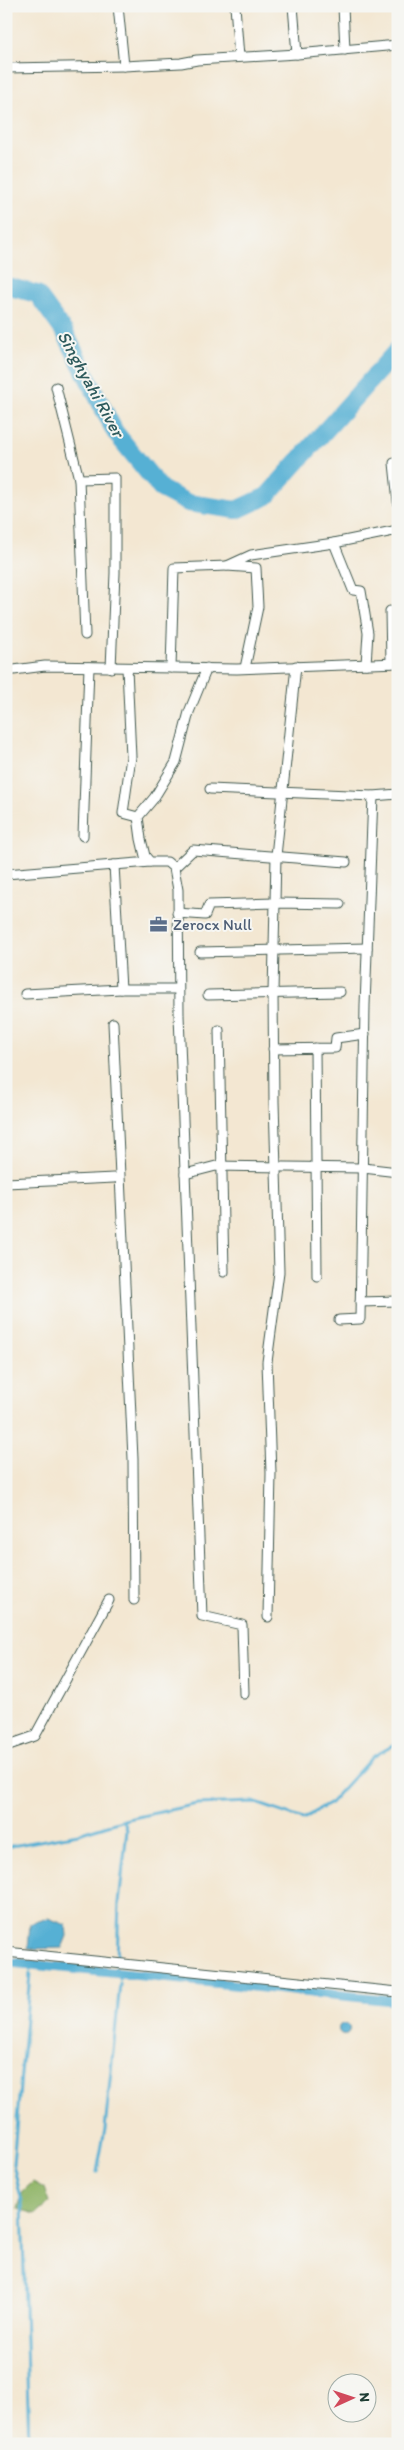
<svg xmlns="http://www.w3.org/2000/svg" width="404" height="2450" viewBox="0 0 404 2450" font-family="Itim,sans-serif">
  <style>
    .forest { fill: #92b66b; stroke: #587a50 }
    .water { fill: #57b0d4; stroke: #3b7684 }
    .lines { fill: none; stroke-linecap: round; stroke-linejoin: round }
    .stream { stroke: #57b0d4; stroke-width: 3 }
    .canal { stroke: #57b0d4; stroke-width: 10 }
    .river { stroke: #57b0d4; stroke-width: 18 }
    .street-casing { stroke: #3f564c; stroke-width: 11 }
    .street { stroke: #fff; stroke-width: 9 }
    .labels { text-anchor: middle; stroke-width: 4; stroke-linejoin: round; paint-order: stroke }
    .service-label { font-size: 16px; fill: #4e5e75; stroke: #f6f6f2; text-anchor: start }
    .water-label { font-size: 18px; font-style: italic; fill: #2d5a5c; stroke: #f6f6f2 }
  </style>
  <rect width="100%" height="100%" fill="#f6f6f2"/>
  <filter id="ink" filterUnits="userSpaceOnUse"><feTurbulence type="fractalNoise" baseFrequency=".02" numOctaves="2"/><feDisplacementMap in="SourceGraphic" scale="10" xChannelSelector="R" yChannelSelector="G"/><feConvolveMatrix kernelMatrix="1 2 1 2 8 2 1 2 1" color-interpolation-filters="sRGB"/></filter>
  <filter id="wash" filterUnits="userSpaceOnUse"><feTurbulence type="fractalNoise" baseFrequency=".0096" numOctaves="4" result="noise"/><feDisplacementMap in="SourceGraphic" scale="20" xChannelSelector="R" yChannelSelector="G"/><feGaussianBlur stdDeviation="1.12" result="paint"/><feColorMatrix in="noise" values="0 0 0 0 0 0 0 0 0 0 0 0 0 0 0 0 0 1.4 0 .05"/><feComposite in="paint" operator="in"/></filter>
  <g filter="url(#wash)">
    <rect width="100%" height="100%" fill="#f3e7d2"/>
    <path class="forest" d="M33 2182 44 2188 49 2203 36 2214 18 2209 23 2191Z"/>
    <g class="water">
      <path d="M48 1918 66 1925 67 1936 62 1948 28 1949 30 1924Z"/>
      <circle cx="344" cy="2029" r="5.5"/>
    </g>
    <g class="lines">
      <g class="stream">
        <path d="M6 1847 78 1834 128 1819 197 1804 253 1802 303 1819 329 1804 372 1757 398 1743"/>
        <path d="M117 1960 119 1903 127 1830 124 1820"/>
        <path d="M30 1970 31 1964"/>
        <path d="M115 1973 116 1968"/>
        <path d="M120 1979 121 1974"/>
        <path d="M97 2172 105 2129 120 1984"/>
        <path d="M29 2444 22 2202 13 2164 30 1974"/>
      </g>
      <path class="canal" d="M6 1962 398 2001"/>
      <path class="river" d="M6 286 37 294 65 333 115 432 161 489 188 503 237 510 267 496 398 349"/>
    </g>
  </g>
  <g filter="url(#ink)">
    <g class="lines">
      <defs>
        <g id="street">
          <path d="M118 6 124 66 181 63 197 60 297 54 398 45"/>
          <path d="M235 6 239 57"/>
          <path d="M293 6 297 54"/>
          <path d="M343 6 345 50"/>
          <path d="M6 68 124 66"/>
          <path d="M56 387 79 479 85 635"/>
          <path d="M398 463H394L398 502"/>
          <path d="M79 479 115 478V573L111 668"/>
          <path d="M390 611 391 663"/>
          <path d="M366 664 368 633 361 591 353 590 334 543 398 530"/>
          <path d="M127 668 131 757 123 813 138 817"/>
          <path d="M171 668 174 568 227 566"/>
          <path d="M207 668 189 712 176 762 154 798 138 817 141 839 145 856 150 862H167L174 868 178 890 179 1015 202 1616 242 1625 244 1694"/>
          <path d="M245 668 258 607 256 568 227 566 251 555 334 543"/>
          <path d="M6 671 45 666 237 669 398 663"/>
          <path d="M210 789 373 796 398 794"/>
          <path d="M83 836 89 667"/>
          <path d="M114 865 121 989"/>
          <path d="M174 868 193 850 346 862"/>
          <path d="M6 874 150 862"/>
          <path d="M177 913 205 915 209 905 275 903 340 904"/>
          <path d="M200 952 367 948"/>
          <path d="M25 994 121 989H178"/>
          <path d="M208 995 340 992"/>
          <path d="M113 1023 133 1459 134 1600"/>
          <path d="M219 1030 224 1272"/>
          <path d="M315 1048 317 1276"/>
          <path d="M273 1049 335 1048 336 1038 365 1034"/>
          <path d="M185 1174 216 1166 363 1168 398 1172"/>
          <path d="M6 1183 114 1178"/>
          <path d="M360 1302 398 1301"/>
          <path d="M339 1320 360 1319 365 1005 373 796"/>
          <path d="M268 1617 271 1473 267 1362 279 1272 274 1102 273 993 276 856 296 666"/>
          <path d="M6 1746 35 1736 109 1600"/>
          <path d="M6 1952 398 1992"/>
        </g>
      </defs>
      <use href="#street" class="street-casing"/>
      <use href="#street" class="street"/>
    </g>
  </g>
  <defs>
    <symbol id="office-bare" viewBox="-9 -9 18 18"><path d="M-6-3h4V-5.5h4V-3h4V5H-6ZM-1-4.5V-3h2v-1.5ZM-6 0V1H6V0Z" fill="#5c6f8a" stroke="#f6f6f2" stroke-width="2.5" paint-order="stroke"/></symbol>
  </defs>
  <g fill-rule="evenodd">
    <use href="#office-bare" x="146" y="912" width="25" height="25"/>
  </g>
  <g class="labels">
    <g class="service-label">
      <text x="173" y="930">Zerocx Null</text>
    </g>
    <g class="water-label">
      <text transform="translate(91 384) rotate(61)" y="6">Singhyahi River</text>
    </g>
  </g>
  <rect width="404" height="2450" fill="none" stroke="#f6f6f2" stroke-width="25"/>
  <g transform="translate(352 2398) rotate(87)"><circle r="24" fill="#f6f6f2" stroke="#a0aca6"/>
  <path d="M0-4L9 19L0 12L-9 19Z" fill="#d1495b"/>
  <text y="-8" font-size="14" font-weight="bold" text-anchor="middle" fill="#1f3d34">N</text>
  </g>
</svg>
